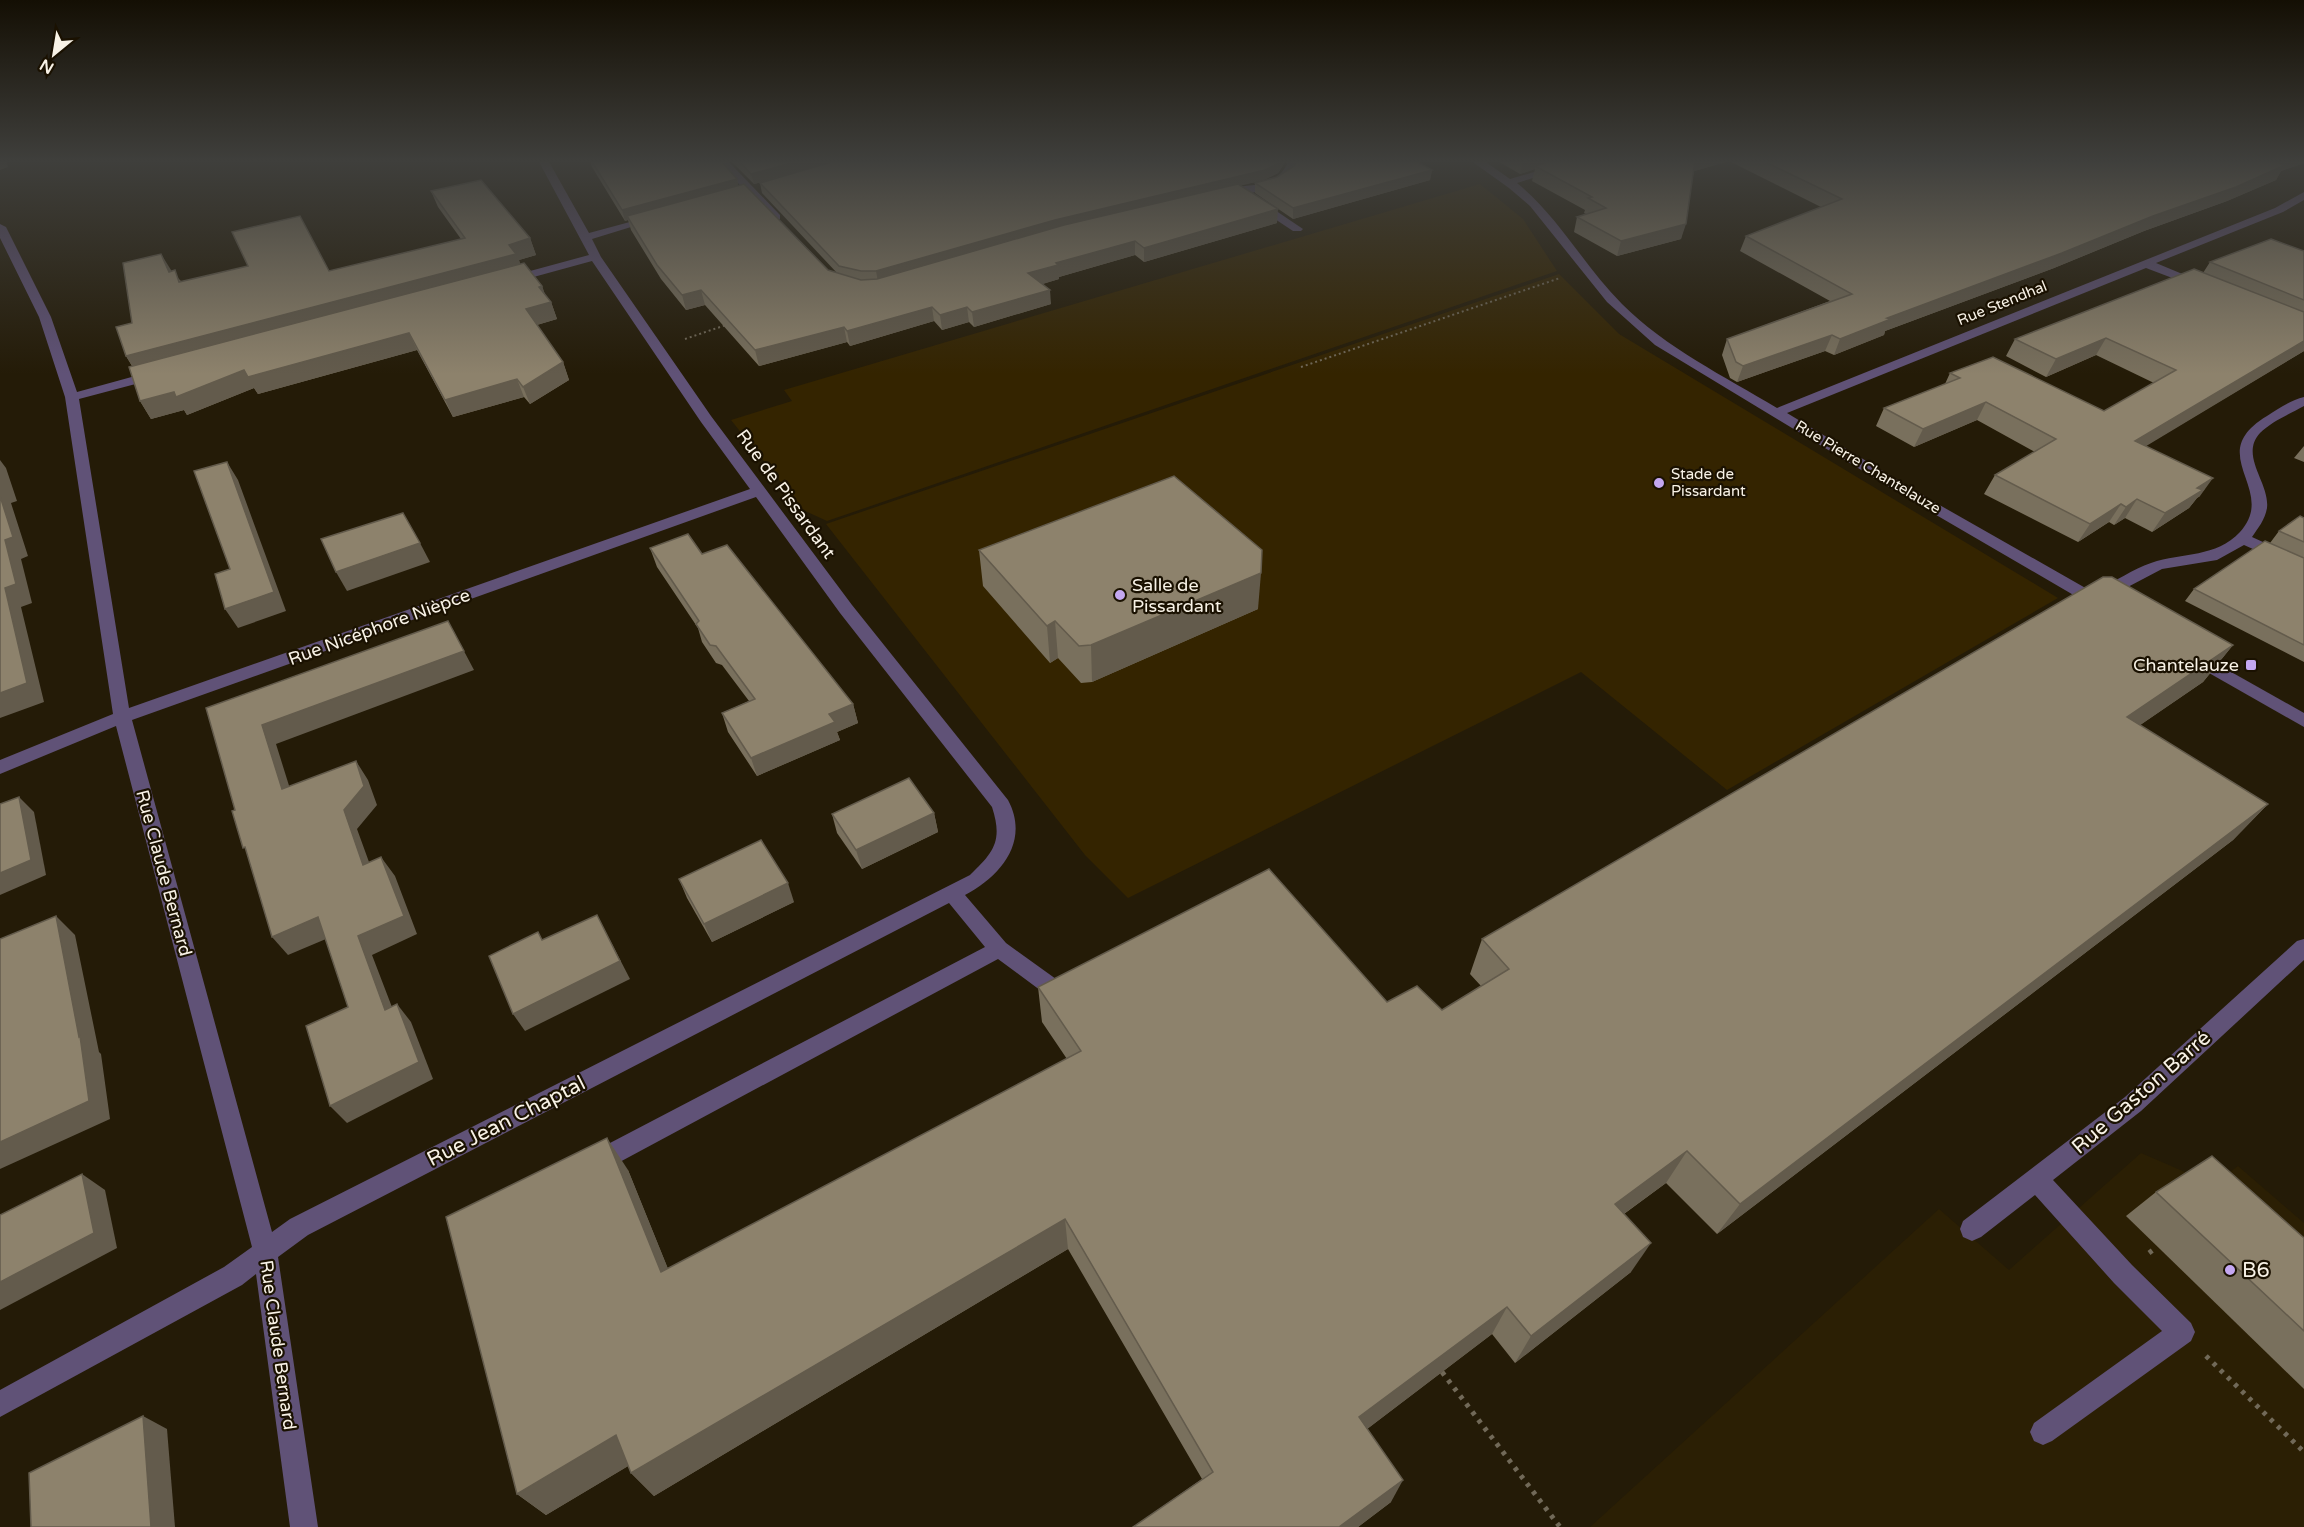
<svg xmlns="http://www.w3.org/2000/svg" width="2304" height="1527" viewBox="0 0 2304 1527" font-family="'Varela Round',sans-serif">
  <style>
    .built { fill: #2b1f04 }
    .green { fill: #342400 }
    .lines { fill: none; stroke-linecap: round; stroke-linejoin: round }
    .path-far1 { stroke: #716958; stroke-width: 2; stroke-dasharray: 2 3; stroke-linecap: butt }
    .path { stroke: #716958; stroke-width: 5; stroke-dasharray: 4 6; stroke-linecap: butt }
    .minor { fill: #605277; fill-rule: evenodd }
    .wall { fill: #79705d }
    .shaded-wall { fill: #635b4c }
    .building { fill: #8d826c; stroke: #635b4c; stroke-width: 1.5 }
    .poi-dot { fill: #c4a7f1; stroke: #1a1101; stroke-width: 2 }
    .labels { text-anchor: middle; stroke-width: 4.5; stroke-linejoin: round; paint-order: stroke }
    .far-street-label { font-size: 15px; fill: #f8f2e6; stroke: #1a1101 }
    .far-poi-label { font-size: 15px; fill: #f8f2e6; stroke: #1a1101; text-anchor: start }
    .street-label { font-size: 18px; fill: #f8f2e6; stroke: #1a1101 }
    .poi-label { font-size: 18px; fill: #f8f2e6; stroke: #1a1101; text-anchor: start }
    .near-street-label { font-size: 21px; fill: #f8f2e6; stroke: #1a1101 }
    .near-poi-label { font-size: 21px; fill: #f8f2e6; stroke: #1a1101; text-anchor: start }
  </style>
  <rect width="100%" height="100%" fill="#241b07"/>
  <path class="built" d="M2141 1153 2185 1172 2208 1188 2238 1166 2304 1223V1527H1590L1939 1209 2009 1270Z"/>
  <g class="green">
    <path d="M1480 184 1523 219 1557 271 827 521 803 510 731 420 792 401 784 390Z"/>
    <path d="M1559 274 1619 334 2058 598 1727 790 1581 672 1128 898 1085 855 826 524Z"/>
  </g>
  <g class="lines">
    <g class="path-far1">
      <path d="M685 339 726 325"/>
      <path d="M1301 367 1560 278"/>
    </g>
    <g class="path">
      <path d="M2149 1253 2157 1247"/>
      <path d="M2206 1356 2304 1452"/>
      <path d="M1442 1372 1560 1527"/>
    </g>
    <g class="minor">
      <path d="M538 160H548L589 233 652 216 657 219 592 239 601 257 711 416 852 605 1008 800C1030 841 1001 876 965 895L1006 943 1056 979 1066 975 1073 978 1076 984 1073 990 1055 999 1048 996 998 959 603 1171 595 1174 587 1171 583 1163 587 1155 985 947 949 903 308 1235 278 1257 318 1527H290L256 1274 242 1285 0 1417V1390L224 1267 252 1247 116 726 0 774V760L113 714 65 397 39 317 0 238V224L6 227 51 317 77 392 157 370 163 374 162 377 79 399 129 708 750 489 701 422 592 261 508 284 502 280 504 278 589 255ZM756 497 840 613 992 807C1003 841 994 852 970 875L290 1219 272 1232 132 720Z"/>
      <path d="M716 160H727L780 215V219H772Z"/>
      <path d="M1285 160H1295L1297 164C1284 192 1252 193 1225 197L1220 194C1239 179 1273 194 1287 164Z"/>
      <path d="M1470 160H1483L1510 179 1575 160H1592L1517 183C1559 217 1584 266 1622 304 1666 348 1724 376 1777 408L2275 208 2304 192V200L2283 212 2156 263 2204 283V287H2196L2146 268 1787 413 1929 499 2096 594 2098 590C2116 581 2133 569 2151 563 2183 552 2216 558 2240 532 2279 489 2202 455 2267 416 2278 409 2291 400 2304 397V406C2290 414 2272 421 2260 433 2239 456 2270 483 2267 508 2265 520 2258 528 2252 537L2304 561V572L2244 545 2217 560 2162 569 2105 599 2108 603 2106 607H2094L1919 505 1655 345 1607 302 1530 206 1509 188Z"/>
      <path d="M1256 199 1260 200 1303 229 1301 231H1293L1252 204 1251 202Z"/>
      <path d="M2194 651 2304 713V727L2188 661 2186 657 2188 653Z"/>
      <path d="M2304 939V960L2141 1111 2053 1180 2132 1265 2191 1323 2195 1332 2191 1341 2052 1441 2043 1445 2034 1441 2030 1432 2034 1423 2162 1331 2114 1283 2035 1195 1981 1237 1972 1241 1963 1237 1960 1229 1963 1221 2125 1097 2297 941Z"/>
    </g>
  </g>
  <g class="wall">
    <path d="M590 160H720L737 179 738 185 828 270 837 273 762 193 760 183 789 175 754 184 730 160H1285L1284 164 1278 173 1264 180 1241 185 1277 223 1144 262 1135 255 1059 277V279L1042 284 1051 304 974 327 969 322 942 330 934 321 850 346 847 342 759 366 705 305 686 310 661 279 631 230 628 220 625 221 592 167Z"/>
    <path d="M1496 160H2304V163L2281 171 2276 180 2227 201 2144 231 2054 268 1885 331 1884 335 1834 355 1825 351 1737 382 1730 378 1722 355 1727 339 1830 301 1740 251 1746 236 1821 207 1729 161 1694 171 1681 239 1617 256 1574 232 1577 217 1586 214 1584 213 1585 210 1532 181 1535 169 1520 174Z"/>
    <path d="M1432 170 1430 180 1293 219 1255 193V183Z"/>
    <path d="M431 191 530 238 536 255 519 260 520 264 542 286 545 295 551 302 557 319 537 325 563 362 569 380 530 404 524 397 453 417 417 350 258 394 254 388 187 415 184 410 151 419 140 401 132 366 126 356 132 323 171 271 182 282 329 271 461 239 438 207Z"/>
    <path d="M2304 251V351L2145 446 2200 496 2197 498 2189 508 2152 532 2125 518 2114 525 2109 522 2078 542 1984 494 1995 475 2035 452 1977 420 1914 447 1876 426 1884 408 1945 384 1950 373 2104 411 2154 383 2096 355 2046 377 2006 356 2015 339 2203 273 2210 262Z"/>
    <path d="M2304 446V462L2294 458Z"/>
    <path d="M2304 518V662L2185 601 2194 589 2270 543 2279 531Z"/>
    <path d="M650 548 702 554 853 704 858 723 837 732 840 740 757 776 728 732 722 713 749 701 722 665 716 663 702 642 698 628 657 567Z"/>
    <path d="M979 550 1258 609 1092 682 1081 683 1058 658 1050 663 983 586Z"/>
    <path d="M2233 645 2203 682 2140 725 2268 804 2233 840 1717 1234 1666 1183 1624 1214 1631 1272 1515 1363 1492 1334 1367 1429 1391 1502 1358 1527H1133L1202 1479 1068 1249 654 1496 631 1473 628 1466 546 1515 517 1494 628 1170 668 1269 1067 1059 1042 1022 1038 987 1387 1002 1442 1010 1481 986 1470 974 1482 939Z"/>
    <path d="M934 813 938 832 862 869 837 833 832 814Z"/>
    <path d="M679 879 794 902 712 942 687 898Z"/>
    <path d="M2156 1192 2304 1238V1389L2126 1216Z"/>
  </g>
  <g class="shaded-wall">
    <path d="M0 160H6L8 167 0 170Z"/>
    <path d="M802 160H839L754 184 751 174Z"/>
    <path d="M1281 160H1285L1284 164 1278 173 1264 180 1055 231 878 282 876 271 1055 220Z"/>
    <path d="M1523 160H1566L1535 166V169L1520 174Z"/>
    <path d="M1695 160H1729V161L1691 172Z"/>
    <path d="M2280 160H2304V163L2281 171 2276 180 2227 201 2144 231 2054 268 1885 331 1884 335 1834 355 1840 339 1887 318 2153 216Z"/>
    <path d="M1432 170 1430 180 1293 219V208Z"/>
    <path d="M737 179 739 189 627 216 628 220 625 221 622 210Z"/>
    <path d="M1278 209 1277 223 1144 262V248Z"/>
    <path d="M1686 224 1681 239 1617 256 1621 241Z"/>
    <path d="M530 238 536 255 519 260 522 270 137 374 126 356Z"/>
    <path d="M1135 241V255L1059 277V279L1030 288 1028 273 1056 263Z"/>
    <path d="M161 254 171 270 179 289 169 272Z"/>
    <path d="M542 286 548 303 551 302 557 319 533 326 526 309 539 287Z"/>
    <path d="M701 290 705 305 686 310 682 295Z"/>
    <path d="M1050 290 1051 304 974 327 972 312Z"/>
    <path d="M932 307 934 321 850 346 847 331Z"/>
    <path d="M967 307 969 322 942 330 940 315Z"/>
    <path d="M844 327 847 342 759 366 755 350Z"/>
    <path d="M409 333 417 350 258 394 254 388 187 415 184 410 151 419 140 401 174 392 244 370Z"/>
    <path d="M1832 335 1825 351 1737 382 1743 366Z"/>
    <path d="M2106 338 2096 355 2046 377 2056 359Z"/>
    <path d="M2304 341V351L2123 460 2135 441Z"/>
    <path d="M563 362 569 380 530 404 523 387Z"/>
    <path d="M517 379 524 397 453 417 445 400Z"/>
    <path d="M1986 402 1977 420 1914 447 1923 429Z"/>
    <path d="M0 460 6 468 17 501 11 503 28 556 21 559 32 603 21 607 44 702 0 718V693L5 588V540L0 496Z"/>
    <path d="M227 462 238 480 286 611 238 628 225 609 274 592Z"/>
    <path d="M2213 478 2200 496 2197 498 2189 508 2152 532 2165 513 2197 488Z"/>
    <path d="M2137 499 2125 518 2114 525 2126 507Z"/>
    <path d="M2121 504 2109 522 2078 542 2090 524Z"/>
    <path d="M420 543 430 562 347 591 336 572Z"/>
    <path d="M1261 573 1258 609 1092 682 1091 645Z"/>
    <path d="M448 621 474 670 276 744 296 808 282 789 262 725Z"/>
    <path d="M1055 621 1058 658 1050 663 1047 626Z"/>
    <path d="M2233 645 2203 682 2098 754 2127 717Z"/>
    <path d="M853 704 858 723 837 732 840 740 757 776 751 758 829 714Z"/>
    <path d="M356 761 368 780 377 805 357 829 377 884 363 865 344 810Z"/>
    <path d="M19 797 34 812 46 875 0 895V873Z"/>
    <path d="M2268 804 2233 840 1717 1234 1740 1204Z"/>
    <path d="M934 813 938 832 862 869 856 850Z"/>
    <path d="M381 857 395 876 417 934 372 955 400 1028 385 1010 358 936Z"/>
    <path d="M788 883 794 902 712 942 704 924Z"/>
    <path d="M597 915 630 979 525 1031 513 1014Z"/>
    <path d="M56 916 75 935 99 1052 101 1054 110 1119 0 1169V1142L79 1037Z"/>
    <path d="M318 917 333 936 288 955 272 937Z"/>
    <path d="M397 1004 411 1022 433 1079 347 1123 330 1106Z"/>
    <path d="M607 1138 628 1170 681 1301 661 1272Z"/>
    <path d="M1687 1151 1666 1183 1596 1234 1615 1204Z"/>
    <path d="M82 1174 105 1190 117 1248 0 1310V1282Z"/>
    <path d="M1065 1219 1068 1249 654 1496 631 1473Z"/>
    <path d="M1651 1243 1631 1272 1515 1363 1531 1336Z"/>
    <path d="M1507 1307 1492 1334 1350 1442 1359 1417Z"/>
    <path d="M143 1416 167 1429 175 1527H151Z"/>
    <path d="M616 1435 640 1459 546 1515 517 1494Z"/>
    <path d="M1403 1480 1391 1502 1358 1527H1339Z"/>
  </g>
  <g class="building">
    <path d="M591 160H720L737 179 622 210Z"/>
    <path d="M738 160H802L751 174Z"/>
    <path d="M838 160H1281L1279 163 1265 170 1055 220 876 271H861L839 266 760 183Z"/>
    <path d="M1297 160H1414L1432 170 1293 208 1255 183 1277 177 1294 166Z"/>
    <path d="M1555 160H1695L1686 224 1621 241 1577 217 1606 208 1588 198 1592 197 1535 166Z"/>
    <path d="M1761 160H2280L2275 162 2285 165 2236 187 2153 216 2062 253 1887 318 1891 319 1840 339 1832 335 1743 366 1736 362 1727 339 1852 294 1746 236 1842 199Z"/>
    <path d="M481 180 530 238 509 245 516 254 126 356 116 327 132 323 123 263 161 254 169 272 175 270 179 282 248 266 232 232 300 216 329 271 465 238 431 191Z"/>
    <path d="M744 184 828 270 861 280 877 279 1064 225 1238 184 1278 209 1144 248 1135 241 1056 263 1058 265 1028 273 1050 290 972 312 967 307 940 315 932 307 847 331 844 327 755 350 701 290 682 295 657 265 627 216Z"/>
    <path d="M2271 239 2304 251V300L2210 262Z"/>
    <path d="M524 263 542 286 539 287 551 302 526 309 563 362 523 387 517 379 445 400 409 333 248 377 244 370 176 397 174 392 140 401 129 367Z"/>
    <path d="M2194 269 2304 312V341L2135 441 2213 478 2197 488 2203 490 2165 513 2137 499 2126 507 2121 504 2090 524 1995 475 2056 439 1986 402 1923 429 1884 408 1960 378 1950 373 1993 357 2104 411 2176 370 2106 338 2056 359 2015 339Z"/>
    <path d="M227 462 274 592 225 609 215 574 230 569 194 471Z"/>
    <path d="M1174 476 1262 550 1261 573 1091 645 1079 646 1055 621 1047 626 979 550Z"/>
    <path d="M0 496 13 537 5 540 16 584 5 588 27 683 0 693Z"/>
    <path d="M403 513 420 543 336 572 321 539Z"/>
    <path d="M2300 516 2304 518V542L2279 531Z"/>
    <path d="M688 534 702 554 727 545 853 704 829 714 835 722 751 758 722 713 755 699 716 646 710 645 696 624 699 621 650 548Z"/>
    <path d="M2265 541 2304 558V645L2194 589Z"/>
    <path d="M2103 577H2112L2233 645 2127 717 2268 804 1740 1204 1687 1151 1615 1204 1651 1243 1531 1336 1507 1307 1359 1417 1403 1480 1339 1527H1133L1213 1472 1065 1219 631 1473 616 1435 517 1494 446 1217 607 1138 661 1272 1081 1051 1038 987 1269 869 1387 1002 1417 986 1442 1010 1509 969 1482 939Z"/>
    <path d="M448 621 464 651 262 725 282 789 356 761 364 786 344 810 363 865 381 857 404 916 358 936 385 1010 397 1004 419 1062 330 1106 306 1026 348 1007 318 917 272 937 245 847 243 848 232 811 235 810 206 708Z"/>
    <path d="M909 778 934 813 856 850 832 814Z"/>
    <path d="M19 797 31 860 0 873V804Z"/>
    <path d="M761 840 788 883 704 924 679 879Z"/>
    <path d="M597 915 620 961 513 1014 489 956 538 932 542 940Z"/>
    <path d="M56 916 79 1037 80 1036 89 1101 0 1142V939Z"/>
    <path d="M2212 1156 2304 1238V1331L2156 1192Z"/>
    <path d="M82 1174 94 1233 0 1282V1215Z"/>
    <path d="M143 1416 151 1527H31L29 1473Z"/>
  </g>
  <linearGradient id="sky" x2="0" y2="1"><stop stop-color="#140f04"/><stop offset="0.43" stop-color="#3f3f3c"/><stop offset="1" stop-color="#3f3f3c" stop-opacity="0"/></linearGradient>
  <rect width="2304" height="374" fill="url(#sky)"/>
  <g class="poi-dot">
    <circle cx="1659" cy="483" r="6"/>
    <circle cx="1120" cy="595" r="6"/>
    <rect x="2245" y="659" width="12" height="12" rx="3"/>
    <circle cx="2230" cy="1270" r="6"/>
  </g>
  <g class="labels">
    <g class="far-street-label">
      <text transform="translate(2002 303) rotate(-22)" y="5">Rue Stendhal</text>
      <text transform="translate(1868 467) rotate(31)" y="5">Rue Pierre Chantelauze</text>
    </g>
    <g class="far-poi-label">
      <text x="1671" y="479">Stade de<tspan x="1671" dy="17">Pissardant</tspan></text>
    </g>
    <g class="street-label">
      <text transform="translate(786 494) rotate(54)" y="6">Rue de Pissardant</text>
      <text transform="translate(379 627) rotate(-20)" y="6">Rue Nicéphore Nièpce</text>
      <text transform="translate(164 873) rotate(75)" y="6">Rue Claude Bernard</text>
      <text transform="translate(278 1345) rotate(82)" y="6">Rue Claude Bernard</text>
    </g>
    <g class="poi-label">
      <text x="1132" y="591">Salle de<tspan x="1132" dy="21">Pissardant</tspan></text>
      <text x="2239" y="671" text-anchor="end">Chantelauze</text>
    </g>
    <g class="near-street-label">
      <text transform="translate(2141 1092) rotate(-41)" y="7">Rue Gaston Barré</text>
      <text transform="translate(506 1121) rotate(-27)" y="7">Rue Jean Chaptal</text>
    </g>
    <g class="near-poi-label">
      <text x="2242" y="1277">B6</text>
    </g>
  </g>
  <g transform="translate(54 54) rotate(210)" stroke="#1a1101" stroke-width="4.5" paint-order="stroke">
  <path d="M0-4.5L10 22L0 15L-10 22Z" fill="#f8f2e6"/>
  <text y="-9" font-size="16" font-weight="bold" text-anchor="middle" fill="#f8f2e6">N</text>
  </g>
</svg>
